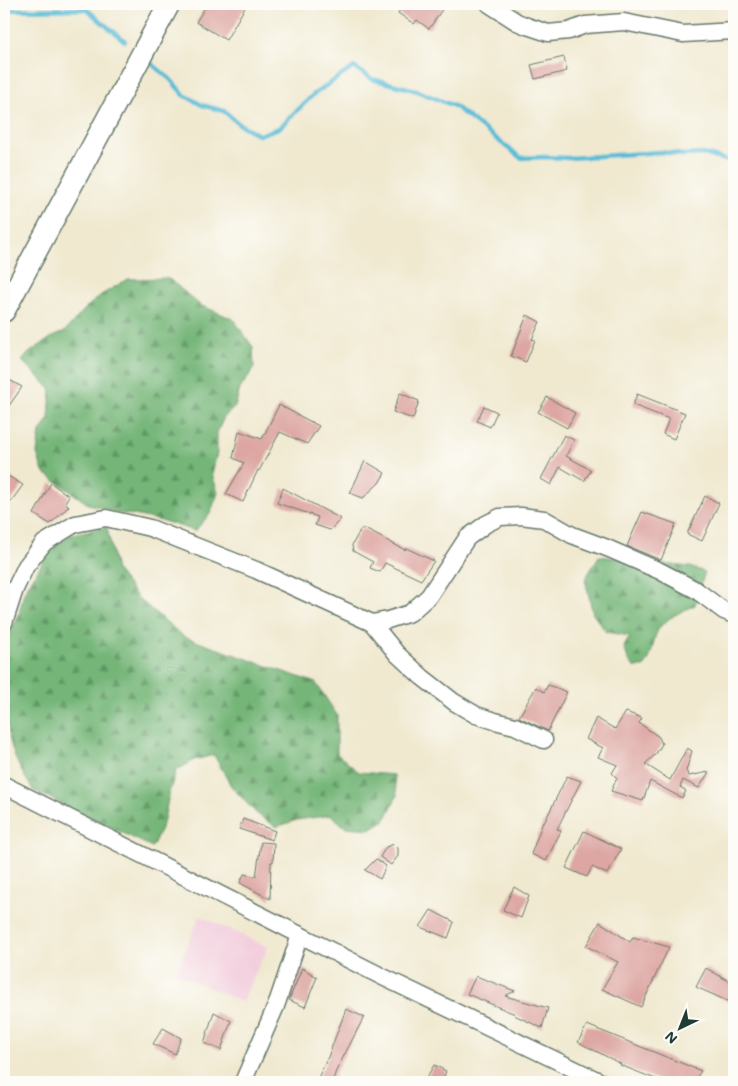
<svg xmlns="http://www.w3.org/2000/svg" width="738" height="1086" viewBox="0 0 738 1086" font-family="Mali,sans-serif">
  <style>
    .built { fill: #f3cfde }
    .forest { fill: url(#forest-firs); stroke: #4a7a56 }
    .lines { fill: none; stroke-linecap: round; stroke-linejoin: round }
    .stream { stroke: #5abcd8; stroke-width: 4.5 }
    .building { fill: #dda6a2 }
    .minor-casing { stroke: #68796b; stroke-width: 19 }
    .major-casing { stroke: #68796b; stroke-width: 24 }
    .minor { stroke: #fff; stroke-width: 16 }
    .major { stroke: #fff; stroke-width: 21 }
  </style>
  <defs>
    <pattern id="forest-firs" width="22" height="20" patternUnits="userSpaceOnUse" patternTransform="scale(1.25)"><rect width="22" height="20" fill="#74b678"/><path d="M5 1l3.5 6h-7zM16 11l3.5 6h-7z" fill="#5f9563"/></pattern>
  </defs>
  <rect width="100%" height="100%" fill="#fdfcf7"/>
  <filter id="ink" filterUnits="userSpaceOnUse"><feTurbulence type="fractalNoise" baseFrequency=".02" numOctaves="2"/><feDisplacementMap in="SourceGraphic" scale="10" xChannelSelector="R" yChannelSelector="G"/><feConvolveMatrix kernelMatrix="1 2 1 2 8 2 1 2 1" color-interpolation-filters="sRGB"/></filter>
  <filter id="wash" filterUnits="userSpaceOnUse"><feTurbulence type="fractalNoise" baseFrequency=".0096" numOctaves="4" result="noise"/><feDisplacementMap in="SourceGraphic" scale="20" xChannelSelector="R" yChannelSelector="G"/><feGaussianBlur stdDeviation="1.12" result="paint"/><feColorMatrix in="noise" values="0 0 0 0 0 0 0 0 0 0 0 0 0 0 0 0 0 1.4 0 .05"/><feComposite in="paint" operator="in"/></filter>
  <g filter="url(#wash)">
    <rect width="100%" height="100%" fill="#f0e9d0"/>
    <path class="built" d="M200 916 268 947 242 1002 175 973Z"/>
    <g class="forest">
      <path d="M168 278 200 305 233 319 253 347 254 368 240 389 235 407 224 417 217 433V453L212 474 218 493 210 514 195 531 167 522 134 515 115 513 101 507 88 504 43 472 37 453 40 432 49 418 51 390 22 361 29 353 52 337 64 332 86 308 101 295 128 279Z"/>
      <path d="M107 527 116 570 138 598 184 637 316 683 337 715V754L359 772 394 775 397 796 385 820 370 829 345 827 331 815 297 820 276 827 256 813 231 786 214 755 194 760 176 771 170 790 163 824 152 847 33 790C25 777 16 763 12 748 6 729 7 705 7 685L4 681V646L19 614 24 592 48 553 71 534Z"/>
      <path d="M599 556 690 567 705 572 695 605C684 610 664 619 658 630 651 643 655 653 644 667H634L628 659 624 647 630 636 606 632 593 614 585 579Z"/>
    </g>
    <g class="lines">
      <g class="stream">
        <path d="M4 10 86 9 125 41"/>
        <path d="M146 59 170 79 184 95 202 105 224 111 239 124 259 135 279 128 314 94 354 67 372 79 415 90 454 106 521 158 544 157 569 158 661 152 683 155 704 154 725 160 734 161"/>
      </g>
    </g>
    <g id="blocks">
      <g class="building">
        <path d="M207 4H247L226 40 196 22Z"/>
        <path d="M404 4H437L443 8 429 29 417 20 414 24 398 13Z"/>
        <path d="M564 57 567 71 535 79 531 65Z"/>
        <path d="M527 315 540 322 532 339 535 340 526 362 511 356Z"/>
        <path d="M4 377 22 387 4 413Z"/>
        <path d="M400 393 419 401 413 419 393 412Z"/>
        <path d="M637 394 685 413 674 439 663 434 669 419 633 405Z"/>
        <path d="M547 397 575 413 567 428 538 412Z"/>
        <path d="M279 405 319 426 307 444 280 432 259 471 258 470 243 502 226 494 244 463 233 458 239 431 262 439Z"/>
        <path d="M484 406 497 412 490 427 477 421Z"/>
        <path d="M564 435 574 440 566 456 591 470 584 481 560 467 551 485 541 479Z"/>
        <path d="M365 461 385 473 379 483 363 498 350 493Z"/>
        <path d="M8 476 23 485 4 511V486Z"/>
        <path d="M51 483 69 496 65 502 69 506 50 524 34 514Z"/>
        <path d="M283 488 313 504 341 519 330 530 315 525 318 517 277 503Z"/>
        <path d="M705 496 719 503 702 541 687 534Z"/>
        <path d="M642 512 676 524 661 560 627 546Z"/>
        <path d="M361 529H365L405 550 406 548 434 561 421 580 385 563 380 572 370 568 373 562 353 551 352 545Z"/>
        <path d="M548 685 567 692 548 731 519 717 536 687 544 692Z"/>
        <path d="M626 712 642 718 639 723 659 737 662 744 656 754 645 764 670 780 687 748 692 751 686 771 689 776 709 772 699 788 683 780 680 787 686 791 682 798 650 781 643 801 611 791 617 778 612 773 617 765 598 757 603 748 586 739 596 718 615 729Z"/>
        <path d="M567 776 581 781 557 829 561 831 546 861 531 854 543 822 544 823Z"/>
        <path d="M243 819 275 831 272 840 239 829Z"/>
        <path d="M584 831 621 849 607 874 592 867 587 877 566 868Z"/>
        <path d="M261 842 274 843 273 862H271L270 899 240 883 244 874 256 877Z"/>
        <path d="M394 844 398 848V856L391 865 380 857 386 847Z"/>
        <path d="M376 859 386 866 380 879 365 870Z"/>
        <path d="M514 887 529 896 521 918 503 910Z"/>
        <path d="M431 910 454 922 448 938 420 927Z"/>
        <path d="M600 922 630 942 633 937 669 947 641 1007 602 989 618 962 586 946Z"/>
        <path d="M302 968 317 977 305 1007 289 1000Z"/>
        <path d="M706 968 734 984V1004L696 987Z"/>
        <path d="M476 976 515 991 505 996 548 1008 542 1028 514 1015 515 1014 467 994Z"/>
        <path d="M346 1009 364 1017 336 1071 332 1082H316L328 1057Z"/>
        <path d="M214 1012 231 1021 221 1050 204 1043Z"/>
        <path d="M587 1025 701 1071 694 1082H663L620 1065 621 1064 578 1042Z"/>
        <path d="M163 1028 181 1038 175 1054 153 1044Z"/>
        <path d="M434 1065 446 1071 442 1082H424Z"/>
      </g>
    </g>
  </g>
  <g filter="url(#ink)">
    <use href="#blocks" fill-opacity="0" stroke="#68796b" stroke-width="1"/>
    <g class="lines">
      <defs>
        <g id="minor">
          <path d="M489 4 517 22 527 26 548 33 569 31 585 25 624 22 683 34 734 31"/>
          <path d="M4 623 15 589 26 566 44 543 75 524 106 518 150 528 256 570 372 623 388 620 410 613 429 596 467 538 486 524 500 517 521 516 544 519 572 535 607 548 660 571 696 590 724 611 734 615"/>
          <path d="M372 623 397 654 422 677 454 702 476 715 495 721 515 726 544 740"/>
          <path d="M4 785 383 977 601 1082"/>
          <path d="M243 1082 276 1006 300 935"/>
        </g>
        <path id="major" d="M4 311 169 4"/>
      </defs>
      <use href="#minor" class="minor-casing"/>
      <use href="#major" class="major-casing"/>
      <use href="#minor" class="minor"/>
      <use href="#major" class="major"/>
    </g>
  </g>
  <rect width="738" height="1086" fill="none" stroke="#fdfcf7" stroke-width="20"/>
  <g transform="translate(680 1028) rotate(223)" stroke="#fdfcf7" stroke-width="4" paint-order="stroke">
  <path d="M0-4L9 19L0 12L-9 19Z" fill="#1f3d34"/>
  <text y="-8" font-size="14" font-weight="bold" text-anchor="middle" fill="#1f3d34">N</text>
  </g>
</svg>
